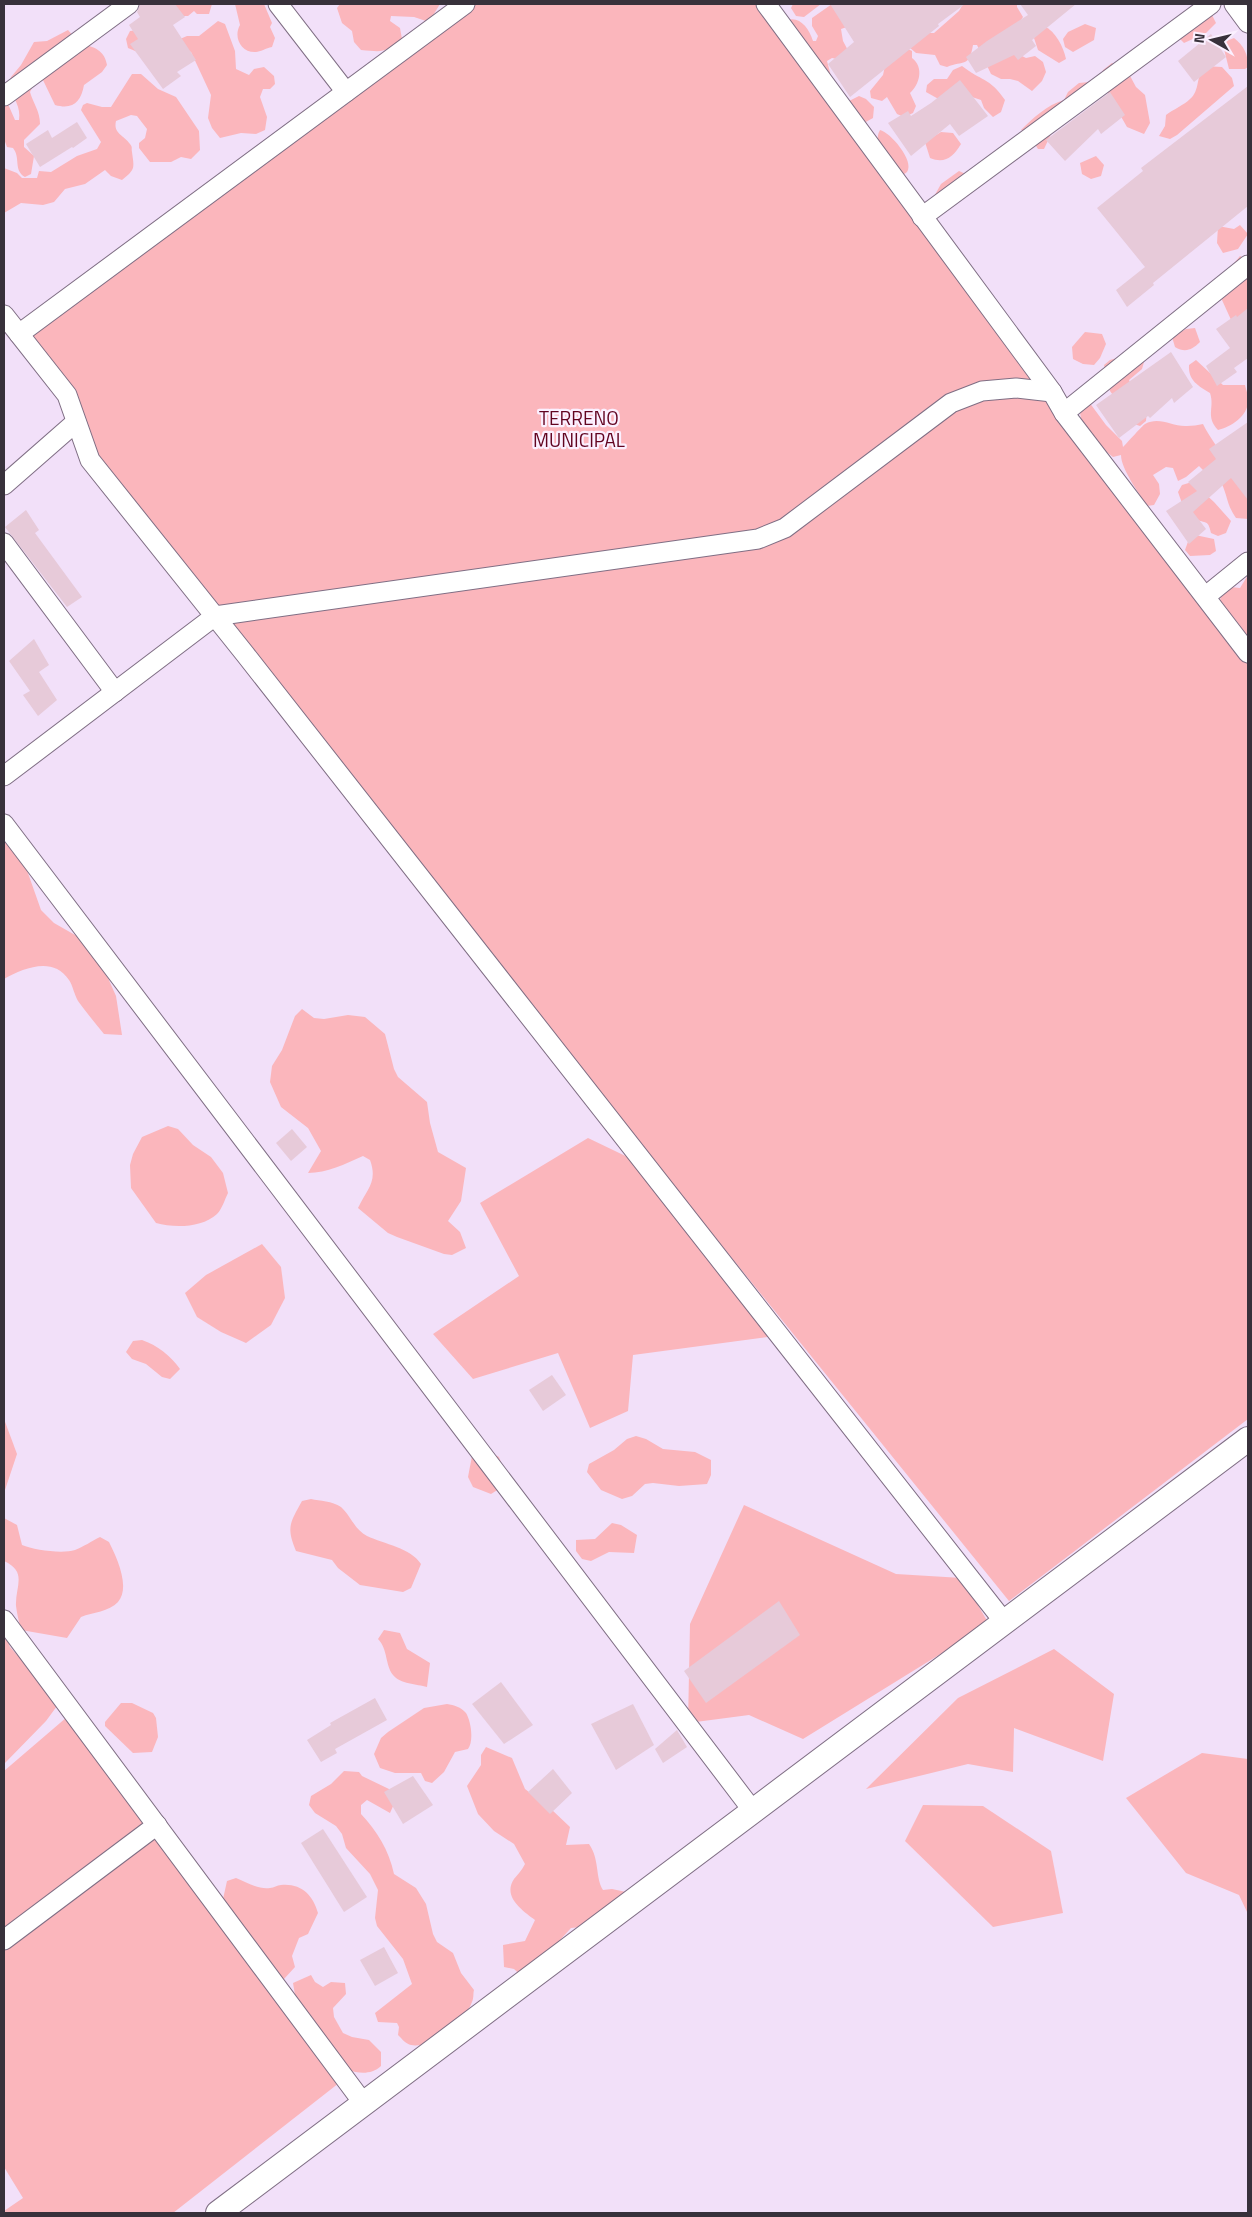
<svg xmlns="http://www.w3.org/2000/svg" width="1252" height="2217" viewBox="0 0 1252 2217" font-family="'Titillium Web',sans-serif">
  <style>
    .green { fill: #fbb6bc }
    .building { fill: #e7cad9 }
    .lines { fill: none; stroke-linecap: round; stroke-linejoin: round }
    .minor-casing { stroke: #7f6e84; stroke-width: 21 }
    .tertiary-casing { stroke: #7f6e84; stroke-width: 26 }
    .minor { stroke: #fff; stroke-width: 19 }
    .tertiary { stroke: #fff; stroke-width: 24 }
    .labels { text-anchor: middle; stroke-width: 4.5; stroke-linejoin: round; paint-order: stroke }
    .park-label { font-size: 19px; fill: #620420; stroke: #fbf0ff }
  </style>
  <rect width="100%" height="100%" fill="#f2e0f9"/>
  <g class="green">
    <path d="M171 4H212L209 14H197L194 11 188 16H182Z"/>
    <path d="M235 4H264L272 23 270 27 275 38 272 47C266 48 260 52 256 52 241 53 233 37 240 25Z"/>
    <path d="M340 4H440L432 17 426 21 414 17 391 16 390 21 400 28 402 39C384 53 384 52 361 50L354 42 352 31 342 23 337 8Z"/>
    <path d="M468 4H764L780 25C795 11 808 25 813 41H816L818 36 812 26V18L832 4 839 10 847 27 841 29 843 41 851 56 846 61 832 58 827 61 832 80 820 75 819 68 814 64 805 52 806 47 800 54 1064 413 1247 654 1248 648 1227 610 1219 606 1222 590 1230 587 1240 588 1248 575V1419L1009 1601 706 1226 775 1336 633 1355 628 1411 590 1428 558 1353 473 1379 433 1334 519 1276 480 1203 588 1138 665 1175 342 774 326 761 324 751 90 460 77 393 29 335Z"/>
    <path d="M793 4H821L804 17 796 16 791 8Z"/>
    <path d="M963 4H1017V7L1023 17 1017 26 1018 54 1026 58 1035 56 1043 62 1046 72 1042 81 1032 91 1018 81 1010 79H1001L991 74 977 45H973C969 68 964 60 947 67L940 65 935 55 916 53 909 47 922 33H934L959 11Z"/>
    <path d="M1197 7 1211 13 1216 23 1206 33 1184 43 1177 36 1187 9Z"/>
    <path d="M218 21 225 24 235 51 236 69 249 75 254 69 264 67 274 76 275 84 270 89H263L260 97 267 117 265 130 256 134 241 133 220 138 212 128 208 118 211 95 191 52 186 50 180 39 187 36H199Z"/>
    <path d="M1085 24 1096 28 1094 40 1073 52 1065 47 1063 39 1068 32Z"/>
    <path d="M1044 26C1056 32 1063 46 1066 59L1059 63 1038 50 1033 35Z"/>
    <path d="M68 30 80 44C94 46 105 51 107 65L102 72 84 85C81 102 73 110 55 105L42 78 34 84 30 92C33 103 40 111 40 124L24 140V147L34 156 31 174 25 177C13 170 21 158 13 148L7 147 4 139V95L15 120H19C21 107 14 98 8 86L11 77 21 65 34 42 47 41Z"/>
    <path d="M138 30 140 53 128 48 126 39 130 31Z"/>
    <path d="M1234 38C1244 46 1248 54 1248 67L1245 69H1229L1224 49V42Z"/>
    <path d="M904 47 912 51V58C924 67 920 84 910 93L916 106 913 113 904 117 897 114 887 97 882 101 871 98 870 91 883 75 885 66Z"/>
    <path d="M1112 63 1129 74 1136 87 1145 95 1150 123 1144 134 1127 127 1107 92 1101 75 1103 70Z"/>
    <path d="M962 66C981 81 989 77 1005 100L1001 112 993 117 984 108 981 100 972 97 942 101 926 92 927 85 934 79H947L953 70Z"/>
    <path d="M1204 66 1222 67 1232 78 1234 86 1177 135 1170 139 1159 136 1165 126 1166 115C1174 109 1184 105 1190 99 1200 91 1196 76 1204 66Z"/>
    <path d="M132 74H141L158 89 176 97 199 131 200 150 191 159 181 157 171 162H150L139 148V143L145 138 147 129 137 116 131 115 116 121C113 134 124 135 130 144 133 148 131 147 132 152 134 168 136 169 122 180L111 176 105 170 85 184 65 189 54 202 43 205 21 203 4 213V168L17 173 22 178H37L39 171 51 172 77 156 97 149 101 142 81 110 83 105 87 103 102 107H111Z"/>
    <path d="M1089 82 1053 130 1044 149H1038L1028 133 1021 130C1033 118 1047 105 1064 100L1068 92 1079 83Z"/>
    <path d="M859 96 866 99 874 107 873 118 864 123 849 101Z"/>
    <path d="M880 130C890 132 915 161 907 172 905 174 902 175 900 176 891 164 871 145 880 130Z"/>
    <path d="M941 132 953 133 961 144C953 157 945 164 930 158L925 142Z"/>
    <path d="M1096 156 1104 165 1101 176 1091 179 1082 174 1080 163Z"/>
    <path d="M959 171 968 175 932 200 941 184Z"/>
    <path d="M1240 225 1248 234 1238 249 1223 253 1217 243 1218 226 1234 229Z"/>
    <path d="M1240 256 1248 261V316L1245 321 1232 322 1222 300 1219 282Z"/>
    <path d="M1195 328 1200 342C1192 350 1185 353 1175 347L1172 337 1186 329Z"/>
    <path d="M1085 332 1102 334 1106 344 1100 358 1094 365 1083 364 1073 359 1072 347Z"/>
    <path d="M1124 356 1144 362 1142 369 1129 380 1132 388 1147 409 1146 421 1140 426 1134 424 1110 391 1104 365 1110 360Z"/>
    <path d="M1196 360 1223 385H1245C1246 390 1249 396 1248 401 1248 416 1231 427 1218 430 1205 416 1215 408 1210 393 1199 386 1188 381 1189 365Z"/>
    <path d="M1089 402 1106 425 1122 441 1123 447C1128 442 1142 426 1145 424 1160 416 1172 427 1187 426 1192 426 1198 425 1203 424 1209 437 1219 447 1224 461L1205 472 1199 466 1186 477 1178 481 1173 468 1166 467 1153 475 1159 484 1160 494 1154 505 1147 506C1139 493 1121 469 1121 455L1113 457C1098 445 1082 433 1080 412Z"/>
    <path d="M1232 475 1240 483 1248 485V519L1236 518C1227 505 1228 498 1222 484Z"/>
    <path d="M1192 482 1214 502 1231 521 1226 533 1218 536 1211 533C1208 519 1206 524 1195 519 1186 514 1181 501 1178 492L1182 485Z"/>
    <path d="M1195 535 1214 539 1216 551 1210 555 1190 556 1185 550 1190 536Z"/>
    <path d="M4 834 23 859 41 910 54 923 82 939 108 978 116 996 122 1035 104 1034C95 1023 86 1012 78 1001 74 994 73 986 69 980 53 956 24 968 4 979Z"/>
    <path d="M302 1009 314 1018 324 1019 348 1015 365 1017 385 1034 394 1069 398 1077 427 1102 430 1123 438 1152 466 1168 461 1201 448 1221 460 1232 466 1248 452 1255 444 1254 397 1237 388 1233 358 1208C367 1189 378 1182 370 1160L363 1156C345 1164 327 1173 308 1173L321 1151 308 1128 281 1107 270 1082 272 1066 282 1050 295 1016Z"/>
    <path d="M168 1126 178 1129 193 1145 211 1157 223 1173 228 1193C225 1199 222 1209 217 1214 202 1228 174 1228 156 1223L131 1188 130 1165 133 1154 142 1137Z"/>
    <path d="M262 1244 281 1267 285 1298 271 1325 246 1343 221 1332 197 1317 185 1293 206 1275Z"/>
    <path d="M142 1340C157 1345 171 1356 180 1369L170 1379 162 1377 146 1364 132 1359 126 1352 133 1341Z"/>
    <path d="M4 1419 17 1454 4 1493Z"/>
    <path d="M636 1436 646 1439 663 1449 695 1452 711 1460V1475L707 1484 679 1486 653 1483 645 1484 632 1496 622 1499 601 1490 587 1472 589 1464 614 1450 627 1439Z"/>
    <path d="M490 1452 499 1457 506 1476 499 1489 491 1494 473 1487 468 1477 472 1456Z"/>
    <path d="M311 1499C320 1501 332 1501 341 1507 351 1516 354 1529 367 1536 384 1544 411 1548 421 1564L411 1588 403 1592 360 1585 338 1568 332 1560 296 1551C286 1527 290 1523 302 1501Z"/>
    <path d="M744 1505 896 1574 962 1578 989 1624 803 1739 749 1715 688 1723 690 1624Z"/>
    <path d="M4 1518 17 1525 22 1545C34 1550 62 1554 75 1550 83 1547 92 1541 100 1537L109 1542C116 1556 131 1587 118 1602 109 1612 93 1612 81 1617L67 1638 21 1630C19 1622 17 1614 16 1606 15 1586 28 1572 4 1561Z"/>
    <path d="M612 1523 621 1525 637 1535 634 1553 609 1552 591 1561 582 1559 576 1551V1540L595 1539Z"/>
    <path d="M384 1630 400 1633 407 1649 430 1663 427 1687C417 1684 400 1684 393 1675 385 1665 388 1649 378 1639Z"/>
    <path d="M4 1631 10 1647 17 1655 42 1664 56 1675 57 1706 46 1721 4 1764Z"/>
    <path d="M1054 1649 1114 1694 1103 1761 1014 1728 1013 1772 968 1764 866 1789 958 1698Z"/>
    <path d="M121 1703H132L153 1713 156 1718 158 1737 152 1752 133 1753 105 1726V1722Z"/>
    <path d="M447 1704C454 1705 461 1707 466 1713 471 1721 474 1741 468 1749L455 1752 444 1772 432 1783 425 1781 421 1773H395L380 1768 374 1754 381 1738 388 1732 424 1708Z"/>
    <path d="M67 1717 339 2083 173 2213H4V2211L23 2198 4 2167V1771Z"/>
    <path d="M486 1747 512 1758 525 1789 551 1809 570 1827 566 1845 589 1844C600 1860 595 1877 603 1890L612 1889 626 1892C622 1920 626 1925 599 1940L581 1927 571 1928 560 1940 552 1963 528 1982 514 1969 504 1967 503 1945 525 1941 535 1920C523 1911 502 1897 514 1879 518 1874 522 1870 525 1864L514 1844 494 1831 478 1814 467 1786 481 1765V1755Z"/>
    <path d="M1202 1753 1248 1759V1914L1239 1895 1186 1873 1126 1798Z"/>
    <path d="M344 1771 359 1772 362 1776 389 1789 394 1804 390 1813 367 1800 361 1805V1814C377 1831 389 1850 394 1874L416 1888 426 1904 433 1934 437 1942 453 1953 461 1973 474 1990C473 1993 474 1998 472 2002 465 2021 432 2049 411 2045 406 2044 402 2039 398 2035L399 2027 397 2023 378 2022 375 2013 412 1984 403 1959 377 1926 375 1918 378 1890 370 1874 346 1848 342 1834 336 1826 315 1813 309 1805 311 1796 331 1784Z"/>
    <path d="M923 1805 983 1806 1051 1851 1063 1913 993 1927 905 1841Z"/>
    <path d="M236 1878C246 1882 259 1890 270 1888 274 1888 277 1885 281 1885 301 1883 313 1895 318 1913L308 1934 299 1938 292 1956 295 1967 284 1979 276 1975 223 1899 227 1881Z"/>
    <path d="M311 1975 315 1982 323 1987 331 1982 345 1983 346 1994 333 2008 334 2017 343 2033 352 2037 369 2040 381 2052V2066C367 2079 348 2070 332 2065L295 1995 293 1983Z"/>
  </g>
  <g class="building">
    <path d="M140 4H175L185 17 173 25 196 60 177 72 181 76 163 89 130 44 138 39 129 25 140 17 137 12Z"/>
    <path d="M830 4H965L938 24 939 26 850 97 828 64 854 42Z"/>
    <path d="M1020 4H1076L1032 40 1036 46 1018 60 1014 55 976 73 966 57 987 41 1028 15Z"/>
    <path d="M1211 34 1226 57 1194 82 1178 61Z"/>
    <path d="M960 80 988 116 959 136 950 124 911 156 888 123 908 111 911 116 931 103Z"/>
    <path d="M1248 86V206L1153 283 1154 285 1127 307 1116 290 1145 267 1097 208 1143 171 1141 168Z"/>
    <path d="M1110 92 1125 115 1101 134 1098 129 1065 161 1046 140Z"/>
    <path d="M77 122 87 138 73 148 72 147 40 167 26 144 48 130 52 138Z"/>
    <path d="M1248 308V358L1234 368 1237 372 1217 386 1206 366 1230 348 1216 329 1236 315 1237 317Z"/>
    <path d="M1171 352 1193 387 1174 403 1172 398 1150 418 1148 416 1119 438 1096 405Z"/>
    <path d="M1248 422V500L1231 478 1193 512 1206 529 1189 544 1166 511 1197 491 1188 482 1216 459 1209 449Z"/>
    <path d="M26 510 39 530 35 533 82 597 67 607 5 527Z"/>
    <path d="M34 639 49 665 39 672 57 700 38 716 23 695 30 691 9 661Z"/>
    <path d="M292 1129 307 1147 291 1161 276 1143Z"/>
    <path d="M552 1375 566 1395 543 1411 529 1390Z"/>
    <path d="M779 1601 800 1635 706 1703 684 1671Z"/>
    <path d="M501 1682 533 1725 504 1744 472 1704Z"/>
    <path d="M375 1698 387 1720 335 1749 337 1753 321 1762 307 1740 331 1725 330 1723Z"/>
    <path d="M633 1704 654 1745 616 1770 591 1724Z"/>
    <path d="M677 1730 687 1747 663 1763 655 1749Z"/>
    <path d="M553 1769 572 1793 550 1814 528 1792Z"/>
    <path d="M413 1776 433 1805 403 1824 384 1792Z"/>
    <path d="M323 1829 367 1897 344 1912 301 1843Z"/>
    <path d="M384 1947 398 1973 375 1986 360 1960Z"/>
  </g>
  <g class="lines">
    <defs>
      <g id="minor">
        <path d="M278 4 346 92"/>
        <path d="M766 4 1052 392 1064 413 1248 653"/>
        <path d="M1234 4 1248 23"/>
        <path d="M4 96 129 4"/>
        <path d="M922 217 1211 4"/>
        <path d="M4 315 67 395 90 460 245 654 1005 1623"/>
        <path d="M19 334 465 4"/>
        <path d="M1064 413 1248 265"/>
        <path d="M4 485 76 422"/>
        <path d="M4 543 115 692"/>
        <path d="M1206 596 1248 562"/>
        <path d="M4 776 215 616 758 539 785 528 951 403 982 391 1016 388 1052 392"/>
        <path d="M4 824 753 1811"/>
        <path d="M4 1620 364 2104"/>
        <path d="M4 1940 157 1825"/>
      </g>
      <path id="tertiary" d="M218 2213 1248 1439"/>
    </defs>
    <use href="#minor" class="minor-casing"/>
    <use href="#tertiary" class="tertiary-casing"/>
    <use href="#minor" class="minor"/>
    <use href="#tertiary" class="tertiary"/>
  </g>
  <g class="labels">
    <g class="park-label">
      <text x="579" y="425">TERRENO<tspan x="579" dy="22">MUNICIPAL</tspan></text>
    </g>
  </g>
  <rect width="1252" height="2217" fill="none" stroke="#38313b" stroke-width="10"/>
  <g transform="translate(1212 40) rotate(278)" stroke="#fbf0ff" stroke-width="4" paint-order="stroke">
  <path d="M0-4L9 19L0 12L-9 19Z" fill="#38313b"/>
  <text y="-8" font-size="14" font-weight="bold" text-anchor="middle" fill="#38313b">N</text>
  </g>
</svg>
